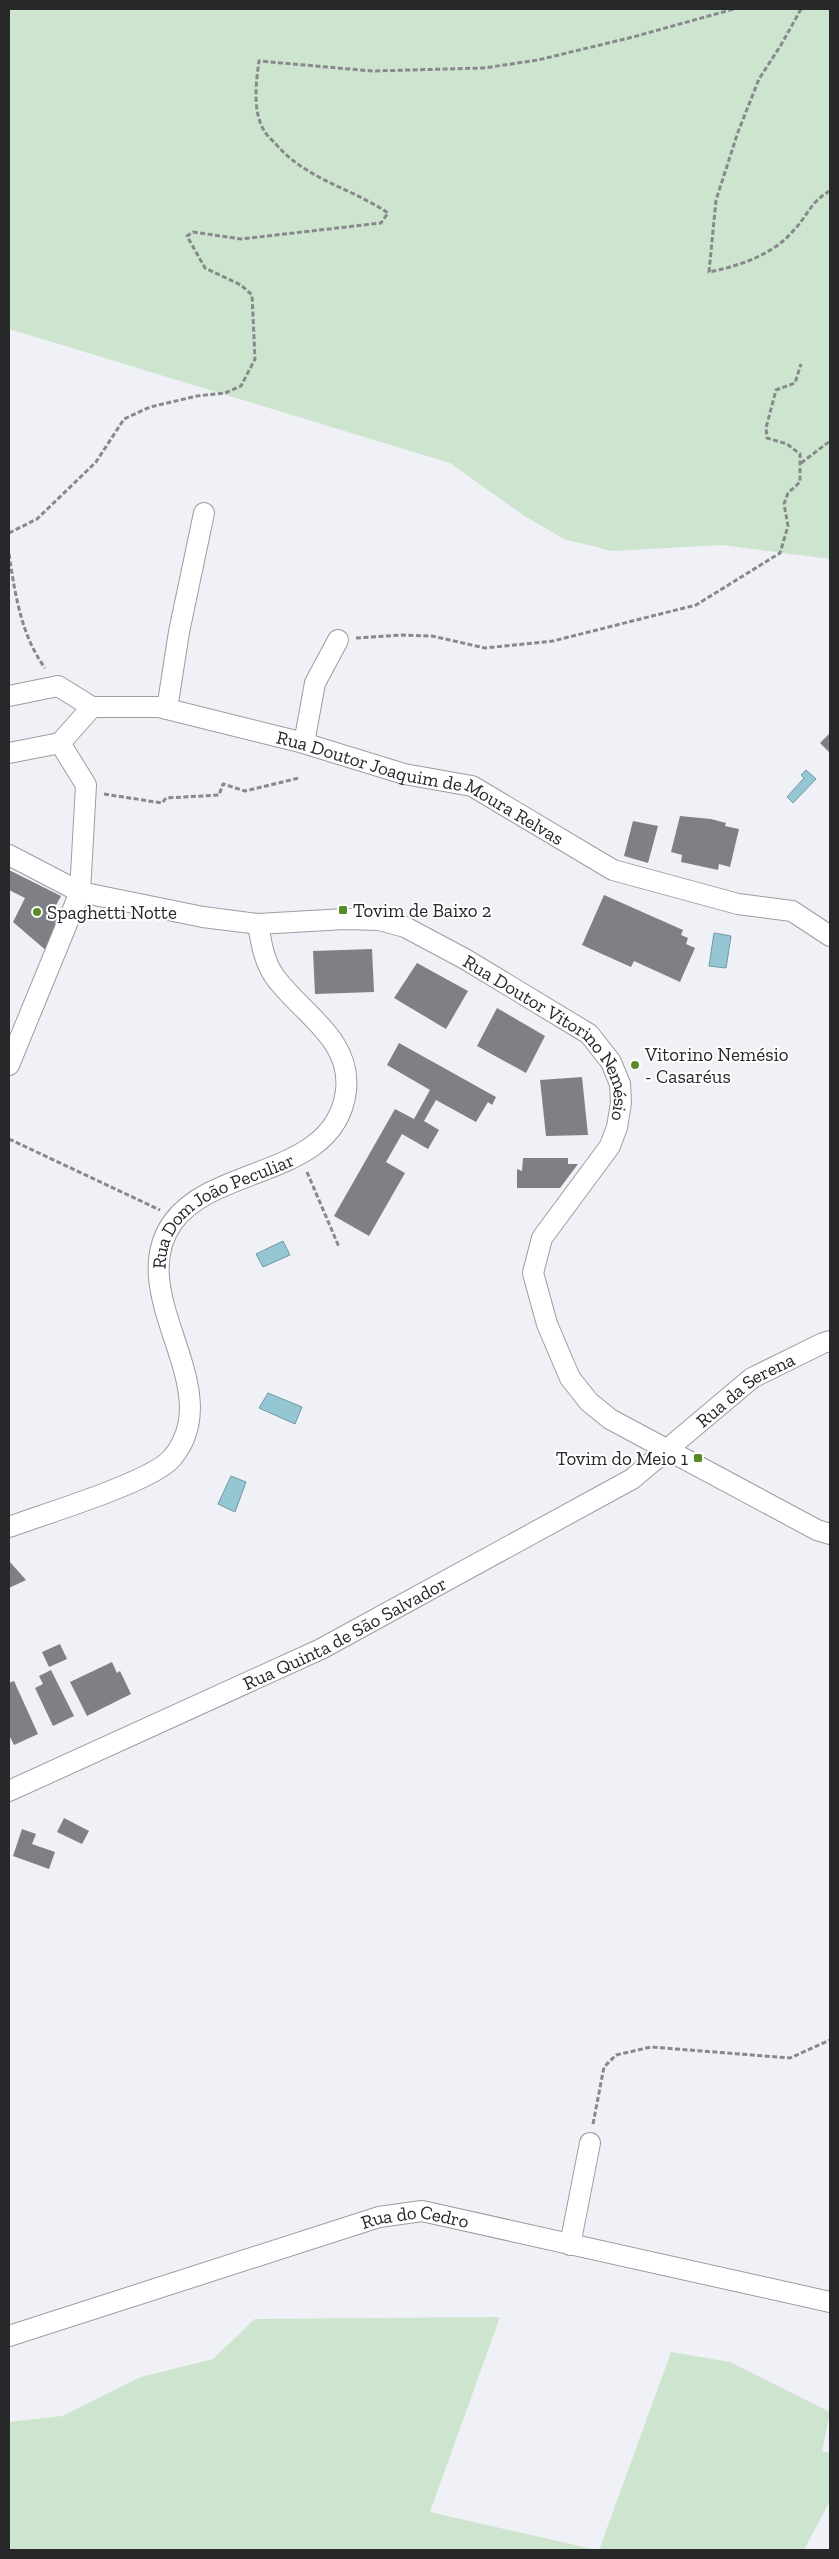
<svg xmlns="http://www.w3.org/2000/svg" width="839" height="2559" viewBox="0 0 839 2559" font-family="'Zilla Slab',serif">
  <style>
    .green { fill: #cde5ce }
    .water { fill: #94c7d3; stroke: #7397a0 }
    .building { fill: #7e8085 }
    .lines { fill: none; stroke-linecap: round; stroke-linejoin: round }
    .minor-casing { stroke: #9b9da1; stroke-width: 22 }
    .path { stroke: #88898c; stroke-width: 3; stroke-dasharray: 5 2.5; stroke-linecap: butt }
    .minor { stroke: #fff; stroke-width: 20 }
    .poi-dot { fill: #568b25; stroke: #fff; stroke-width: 2 }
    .labels { text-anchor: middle; stroke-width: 4; stroke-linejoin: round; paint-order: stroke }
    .street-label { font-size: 19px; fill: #272829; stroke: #fff }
    .poi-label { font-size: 19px; fill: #272829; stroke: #fff; text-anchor: start }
  </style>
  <rect width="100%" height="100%" fill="#eff1f6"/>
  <g class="green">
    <path d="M9 9H830V559L722 545 612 551 564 539 523 515 450 463 9 329Z"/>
    <path d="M500 2317 430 2512 597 2550H9V2422L62 2416 141 2377 213 2359 255 2319Z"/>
    <path d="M671 2352 730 2362 830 2412 822 2451 830 2453V2501L804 2550H599Z"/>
  </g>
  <g class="water">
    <path d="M806 770 816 779 793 803 787 797 804 778 801 775Z"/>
    <path d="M714 933 731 936 726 968 709 966Z"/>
    <path d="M283 1241 290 1255 263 1267 256 1254Z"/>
    <path d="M268 1393 302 1407 295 1424 259 1408Z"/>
    <path d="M231 1476 246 1482 235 1512 218 1504Z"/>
  </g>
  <g class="building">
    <path d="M830 733V753L820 743Z"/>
    <path d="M680 816 711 819 726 823 725 826 739 829 730 867 719 864 718 870 681 862 682 855 671 852Z"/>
    <path d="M633 821 658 826 648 863 624 856Z"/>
    <path d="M9 870 61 896 53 911 65 917 49 953 13 922 25 898 9 890Z"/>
    <path d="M604 895 683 930 681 935 688 938 686 944 695 948 680 982 634 961 631 967 582 945Z"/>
    <path d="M372 949 374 992 315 994 313 951Z"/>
    <path d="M417 963 468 991 446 1029 394 998Z"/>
    <path d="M497 1008 545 1036 526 1073 477 1046Z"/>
    <path d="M399 1043 496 1097 492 1105 488 1102 476 1122 436 1100 424 1121 439 1130 428 1149 402 1134 386 1162 405 1173 369 1236 334 1216 395 1109 414 1119 430 1090 387 1065Z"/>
    <path d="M582 1077 588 1135 546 1136 540 1080Z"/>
    <path d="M523 1158H568V1164H578L560 1188H517V1169L522 1171Z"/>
    <path d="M9 1561 26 1580 9 1588Z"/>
    <path d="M60 1644 67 1659 49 1667 42 1652Z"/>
    <path d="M112 1662 117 1673 120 1671 131 1694 87 1716 70 1682Z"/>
    <path d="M51 1670 74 1716 53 1726 35 1688 43 1684 39 1676Z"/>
    <path d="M14 1681 38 1734 14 1745 9 1735V1683Z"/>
    <path d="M64 1818 89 1831 82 1844 57 1832Z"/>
    <path d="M22 1829 36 1834 32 1844 55 1852 49 1869 13 1856Z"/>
  </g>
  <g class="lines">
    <defs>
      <g id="minor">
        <path d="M9 696 58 686 92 707"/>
        <path d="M167 709 179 632 204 513"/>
        <path d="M304 743 315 683 338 640"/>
        <path id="s1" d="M9 753 60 743 92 707H159L300 742 404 774 472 786 613 870 738 904 792 911 830 936"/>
        <path id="s2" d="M9 855 80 892 203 917 258 924 345 919 379 920 405 927 465 959 589 1034 611 1062 620 1084 621 1103 617 1127 610 1146 542 1238 533 1273 547 1324 570 1378 589 1402 610 1419 817 1530 830 1534"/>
        <path d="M9 1065 80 892 86 785 60 743"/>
        <path id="s3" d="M9 1527C44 1514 152 1482 172 1458 231 1388 121 1295 173 1222 215 1164 335 1178 346 1091 352 1039 302 1014 275 977 264 962 261 942 258 924"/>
        <path id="s4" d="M9 1791 321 1649 632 1479 752 1378 823 1343 830 1341"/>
        <path d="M570 2245 590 2143"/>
        <path id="s5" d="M9 2336 379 2217 422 2211 830 2302"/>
      </g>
    </defs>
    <use href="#minor" class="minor-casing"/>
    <g class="path">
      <path d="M801 9 781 45 759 79 738 132 716 200 709 272C739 266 773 255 794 230 808 215 811 201 830 191"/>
      <path d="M801 463 830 441"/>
      <path d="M9 533 37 519 96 462 124 419 150 407 197 396 225 393 241 386 255 359 252 295 241 285 205 268 187 236 193 232 241 239 381 223 388 213C350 187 306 180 275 143 272 140 267 136 265 132 252 112 256 83 259 61L372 71 484 68 538 60 633 37 734 9"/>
      <path d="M9 554C15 594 21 635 45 668"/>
      <path d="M356 638 402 635 432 636 485 648 553 641 696 605 780 553 788 526 784 504 788 493 800 482V454L787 444 767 438 766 428 776 390 795 383 801 364"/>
      <path d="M104 794 162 803 166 798 219 795 223 784 245 791 299 778"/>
      <path d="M9 1139 160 1210"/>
      <path d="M307 1172 339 1247"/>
      <path d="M593 2124 604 2067 616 2055 651 2047 790 2058 830 2040"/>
    </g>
    <use href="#minor" class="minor"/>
  </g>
  <g class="poi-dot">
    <rect x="338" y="905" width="10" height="10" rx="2.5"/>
    <circle cx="37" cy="912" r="5"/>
    <circle cx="635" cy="1065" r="5"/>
    <rect x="693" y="1453" width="10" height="10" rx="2.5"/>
  </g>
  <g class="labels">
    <g class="street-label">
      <text dy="7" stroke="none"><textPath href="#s1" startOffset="442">Rua Doutor Joaquim de Moura Relvas</textPath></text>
      <text dy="7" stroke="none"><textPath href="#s2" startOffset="598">Rua Doutor Vitorino Nemésio</textPath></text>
      <text dy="7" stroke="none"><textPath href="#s3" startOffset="469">Rua Dom João Peculiar</textPath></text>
      <text dy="7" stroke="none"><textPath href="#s4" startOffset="842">Rua da Serena</textPath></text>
      <text dy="7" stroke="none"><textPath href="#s4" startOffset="371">Rua Quinta de São Salvador</textPath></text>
      <text dy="7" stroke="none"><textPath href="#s5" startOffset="425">Rua do Cedro</textPath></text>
    </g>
    <g class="poi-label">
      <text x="353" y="917">Tovim de Baixo 2</text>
      <text x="47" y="919">Spaghetti Notte</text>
      <text x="645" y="1061">Vitorino Nemésio<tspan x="645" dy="22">- Casaréus</tspan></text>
      <text x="688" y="1465" text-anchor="end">Tovim do Meio 1</text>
    </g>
  </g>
  <rect width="839" height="2559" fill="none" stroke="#272829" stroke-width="20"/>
</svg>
